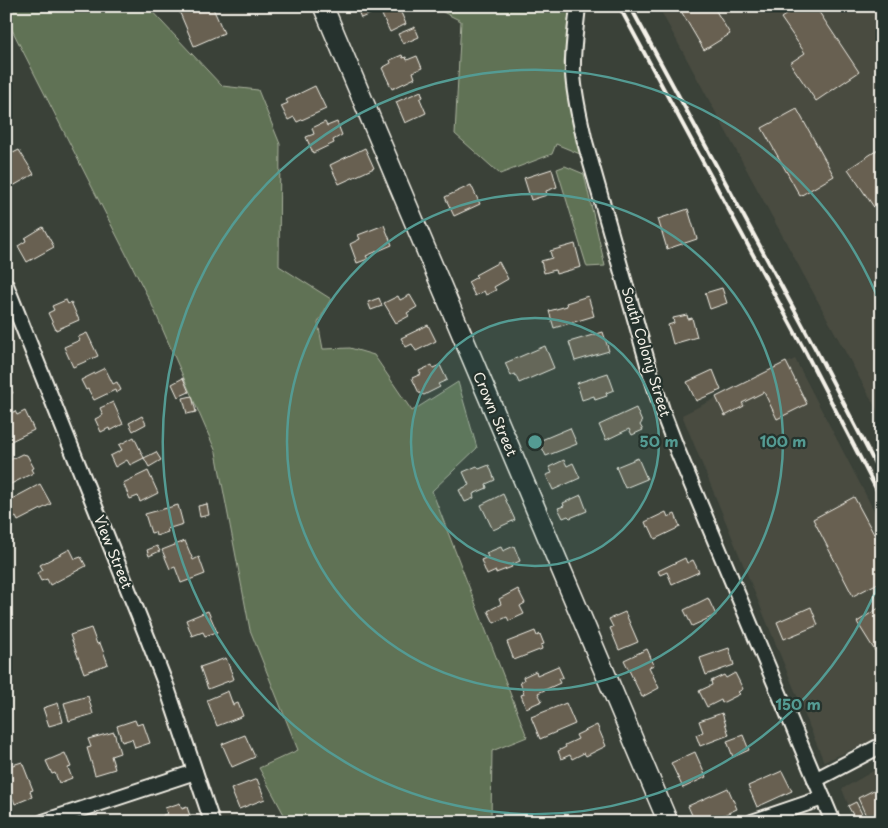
<svg xmlns="http://www.w3.org/2000/svg" width="888" height="828" viewBox="0 0 888 828" font-family="'Playpen Sans',sans-serif">
  <style>
    .built { fill: #484b40 }
    .green { fill: #607255; stroke: #aab29e }
    .building { fill: #686151; stroke: #f4f1e8 }
    .lines { fill: none; stroke-linecap: round; stroke-linejoin: round }
    .street-casing { stroke: #f4f1e8; stroke-width: 18 }
    .secondary-casing { stroke: #f4f1e8; stroke-width: 22 }
    .street { stroke: #26332d; stroke-width: 14 }
    .secondary { stroke: #26332d; stroke-width: 19 }
    .rail { stroke: #f4f1e8; stroke-width: 4 }
    .ring { fill: none; stroke: #549b93; stroke-width: 2.5 }
    .labels { text-anchor: middle; stroke-width: 4.5; stroke-linejoin: round; paint-order: stroke }
    .street-label { font-size: 14px; fill: #f4f1e8; stroke: #26332d }
    .centre { fill: #549b93; stroke: #26332d; stroke-width: 2.5 }
    .ring-label { font-size: 15px; text-anchor: middle; font-weight: bold; fill: #549b93; stroke: #26332d; stroke-width: 4.5; stroke-linejoin: round; paint-order: stroke }
  </style>
  <rect width="100%" height="100%" fill="#3a4138"/>
  <filter id="ink" filterUnits="userSpaceOnUse"><feTurbulence type="fractalNoise" baseFrequency=".02" numOctaves="2"/><feDisplacementMap in="SourceGraphic" scale="10" xChannelSelector="R" yChannelSelector="G"/><feConvolveMatrix kernelMatrix="1 2 1 2 8 2 1 2 1" color-interpolation-filters="sRGB"/></filter>
  <g filter="url(#ink)">
    <g class="built">
      <path d="M658 6H882V419L872 401Z"/>
      <path d="M795 359 882 526V736L824 762 682 415Z"/>
      <path d="M882 766V822H855L842 789Z"/>
    </g>
    <g class="green">
      <path d="M6 6H147L222 86 258 90 280 144 279 266 331 299 318 323 323 349 350 348 374 355 412 411 458 382 477 448 432 491 527 737 492 751 491 820 487 822H288L259 768 298 750 250 630 216 452 152 305 6 18Z"/>
      <path d="M431 6H570L564 63 580 154 556 144 552 154 500 174 455 134 461 21Z"/>
      <path d="M565 166 584 174 605 266 587 267 557 169Z"/>
    </g>
    <g class="building">
      <path d="M177 6H212L224 33 194 46Z"/>
      <path d="M356 6H388L361 18Z"/>
      <path d="M678 6H713L730 34 704 50Z"/>
      <path d="M799 6H815L859 72 816 101 790 63 805 53 781 18Z"/>
      <path d="M399 8 406 24 390 32 382 15Z"/>
      <path d="M415 27 419 37 403 44 398 34Z"/>
      <path d="M402 55 403 58 406 57 407 60 417 56 422 68 413 72 415 78 392 89 382 68 391 63 390 60Z"/>
      <path d="M315 86 326 109 297 122 294 117 288 120 281 106 288 103 286 100Z"/>
      <path d="M421 91 423 97 420 99 426 113 405 123 396 102Z"/>
      <path d="M797 109 834 176 800 196 762 128Z"/>
      <path d="M325 122 327 126 337 122 342 135 333 140 334 143 313 153 306 137 314 134 312 128Z"/>
      <path d="M882 147V219L848 169Z"/>
      <path d="M365 148 374 168 339 184 330 165Z"/>
      <path d="M12 150 13 153 19 150 34 174 6 190V153Z"/>
      <path d="M552 169 557 187 546 191 547 195 531 200 524 178Z"/>
      <path d="M471 185 480 204 454 216 445 197Z"/>
      <path d="M688 209 697 239 667 249 658 219Z"/>
      <path d="M384 225 392 245 366 256 368 259 357 263 350 244 360 239 358 235Z"/>
      <path d="M43 227 54 247 27 262 18 246 26 241 25 238Z"/>
      <path d="M575 244 581 267 556 274 555 270 544 273 541 261 552 258 550 251Z"/>
      <path d="M499 262 508 279 494 287 496 290 486 295 484 291 475 296 468 282 477 277 475 275Z"/>
      <path d="M722 288 727 303 710 309 705 293Z"/>
      <path d="M410 295 417 307 407 313 409 316 396 323 384 303 398 296 400 300Z"/>
      <path d="M588 296 594 316 554 328 549 311 567 306 566 303Z"/>
      <path d="M379 298 382 306 371 310 368 302Z"/>
      <path d="M66 300 68 304 71 302 79 320 56 330 48 313 54 310 52 306Z"/>
      <path d="M687 315 688 319 692 318 697 337 673 344 668 325 674 323 673 318Z"/>
      <path d="M428 325 436 341 416 351 412 344 406 347 401 338Z"/>
      <path d="M603 332 609 351 575 361 569 342Z"/>
      <path d="M87 333 98 356 73 367 64 347 80 340 78 337Z"/>
      <path d="M545 346 554 368 519 383 515 374 511 376 505 363Z"/>
      <path d="M786 362 807 404 777 419 764 392 742 403 744 406 725 416 716 397Z"/>
      <path d="M432 365 433 368 440 365 447 380 438 384 440 387 424 395 419 393 412 378 421 374 419 371Z"/>
      <path d="M105 368 113 384 117 382 121 390 116 393 115 390 94 400 88 389 86 390 81 380Z"/>
      <path d="M713 370 721 390 696 401 687 382Z"/>
      <path d="M608 373 614 390 606 393 607 396 595 400 594 396 582 400 577 383Z"/>
      <path d="M183 378 189 392 178 397 172 384Z"/>
      <path d="M6 381 13 393 6 396Z"/>
      <path d="M192 396 196 412 187 414 183 398Z"/>
      <path d="M113 402 123 424 110 431 109 428 101 432 95 419 103 415 100 408Z"/>
      <path d="M636 408 642 422 640 425 643 430 632 435 629 429 606 440 599 425Z"/>
      <path d="M15 411 17 415 25 411 34 430 7 443 6 416Z"/>
      <path d="M142 416 146 424 133 431 129 423Z"/>
      <path d="M570 428 577 444 546 456 539 441Z"/>
      <path d="M134 437 144 458 156 452 161 460 149 467 144 458 130 465 127 460 115 467 110 456 122 450 119 445Z"/>
      <path d="M22 454 27 455 34 468 31 469 33 473 9 485 6 482V462Z"/>
      <path d="M638 458 647 479 625 488 616 467Z"/>
      <path d="M564 460 567 466 573 463 580 478 553 490 546 475 552 473 549 467Z"/>
      <path d="M489 465 495 480 486 484 487 488 473 494 474 498 465 502 459 490 469 485 463 472 477 466 479 469Z"/>
      <path d="M148 471 158 493 140 502 138 496 130 499 123 483Z"/>
      <path d="M40 484 51 504 18 521 16 517 10 520 6 513V502Z"/>
      <path d="M503 494 515 520 493 530 481 505Z"/>
      <path d="M581 495 587 511 570 518 568 516 563 518 558 508 564 506 563 503Z"/>
      <path d="M854 497 882 549V581L853 596 813 519Z"/>
      <path d="M207 504 209 515 200 517 198 506Z"/>
      <path d="M178 505 183 524 167 529 168 532 156 536 155 532 151 533 145 514Z"/>
      <path d="M666 512 668 517 675 514 680 527 655 539 649 526 647 527 645 522Z"/>
      <path d="M185 541 193 560 199 557 205 574 181 583 175 567 170 569 162 550Z"/>
      <path d="M157 546 160 551 149 556 147 550Z"/>
      <path d="M514 546 520 561 511 565 512 567 496 573V571L487 575 481 560 488 557 486 553 501 547 503 551Z"/>
      <path d="M70 549 75 559 81 557 86 566 50 585 47 579 41 581 37 573 43 570 40 565Z"/>
      <path d="M685 558 687 563 693 560 699 572 672 584 667 572 660 575 658 571Z"/>
      <path d="M518 589 525 603 520 606 524 614 509 621 507 617 494 623 488 611 501 604 499 599Z"/>
      <path d="M708 598 716 615 692 626 684 610Z"/>
      <path d="M882 606V662L857 622Z"/>
      <path d="M811 607 818 625 784 639 777 622Z"/>
      <path d="M208 611 217 632 205 636 203 632 192 636 186 620Z"/>
      <path d="M625 612 638 642 619 650 610 628 613 627 609 619Z"/>
      <path d="M91 628 97 644 100 643 108 664 84 673 70 635Z"/>
      <path d="M535 631 537 636 540 634 544 644 541 645 542 649 514 660 507 642Z"/>
      <path d="M729 648 734 665 706 675 700 658Z"/>
      <path d="M647 649 654 665 649 667 659 688 642 697 624 660Z"/>
      <path d="M226 658 234 679 208 689 200 667Z"/>
      <path d="M558 666 563 677 558 679 560 683 538 693 542 701 526 708 521 695 524 694 520 682 524 680 523 677 536 671 537 675Z"/>
      <path d="M735 673 743 689 738 692 740 694 722 703 721 700 707 707 699 691 712 685 711 681 724 675 726 678Z"/>
      <path d="M228 691 233 705 238 703 243 716 217 726 207 700Z"/>
      <path d="M88 696 93 714 69 721 64 703Z"/>
      <path d="M58 703 63 722 49 726 43 708Z"/>
      <path d="M566 703 575 724 540 739 531 717Z"/>
      <path d="M722 713 729 735 700 746 696 735 703 732 699 721Z"/>
      <path d="M135 720 137 725 143 723 150 743 135 748 132 739 122 742 117 726Z"/>
      <path d="M597 725 606 746 586 756 584 753 572 759 570 755 561 759 558 751 566 747 565 745 578 739 576 735Z"/>
      <path d="M114 732 120 753 111 756 115 769 95 775 87 748 91 747 88 739Z"/>
      <path d="M245 735 255 757 232 767 222 744Z"/>
      <path d="M743 735 749 750 733 757 727 741Z"/>
      <path d="M695 752 706 777 683 788 671 763Z"/>
      <path d="M65 753 71 767 68 768 72 778 59 783 55 773 52 774 46 761Z"/>
      <path d="M22 762 33 790 30 791 32 797 15 804 6 781V767Z"/>
      <path d="M782 771 792 791 757 807 748 786Z"/>
      <path d="M257 779 265 799 239 809 231 789Z"/>
      <path d="M882 786V810L867 818 858 798Z"/>
      <path d="M728 788 737 809 708 822H695L688 806Z"/>
      <path d="M856 802 864 818 857 822 848 806Z"/>
      <path d="M180 803 182 809 187 807 192 822H165L163 815 167 814 165 808Z"/>
    </g>
    <g class="lines">
      <defs>
        <g id="street">
          <path d="M578 6C576 28 572 50 573 73 574 96 580 119 585 142L651 375 663 413 678 452 833 822"/>
          <path d="M6 285 148 639 167 688 212 822"/>
          <path d="M815 780 882 745"/>
          <path d="M43 822 195 772"/>
          <path d="M752 822 823 798"/>
        </g>
        <path id="secondary" d="M323 6 668 822"/>
      </defs>
      <use href="#street" class="street-casing"/>
      <use href="#secondary" class="secondary-casing"/>
      <use href="#street" class="street"/>
      <use href="#secondary" class="secondary"/>
      <g class="rail">
        <path d="M619 6 806 353 882 500"/>
        <path d="M630 6 815 348 882 477"/>
      </g>
    </g>
  </g>
  <circle cx="535" cy="442" r="124" fill="#549b93" fill-opacity=".12"/>
  <g class="ring">
    <circle cx="535" cy="442" r="124"/>
    <circle cx="535" cy="442" r="248"/>
    <path d="M881 578A372 372 0 1 1 881 306"/>
  </g>
  <g class="labels">
    <g class="street-label">
      <text transform="translate(646 352) rotate(73)" y="5">South Colony Street</text>
      <text transform="translate(495 414) rotate(67)" y="5">Crown Street</text>
      <text transform="translate(113 552) rotate(68)" y="5">View Street</text>
    </g>
  </g>
  <circle cx="535" cy="442" r="8" class="centre"/>
  <g class="ring-label">
    <text x="659" y="447">50 m</text>
    <text x="783" y="447">100 m</text>
    <text x="798" y="710">150 m</text>
  </g>
  <rect width="888" height="828" fill="none" stroke="#26332d" stroke-width="25"/>
  <rect x="12" y="12" width="863" height="803" fill="none" stroke="#f4f1e8" stroke-width="2" filter="url(#ink)"/>
</svg>
